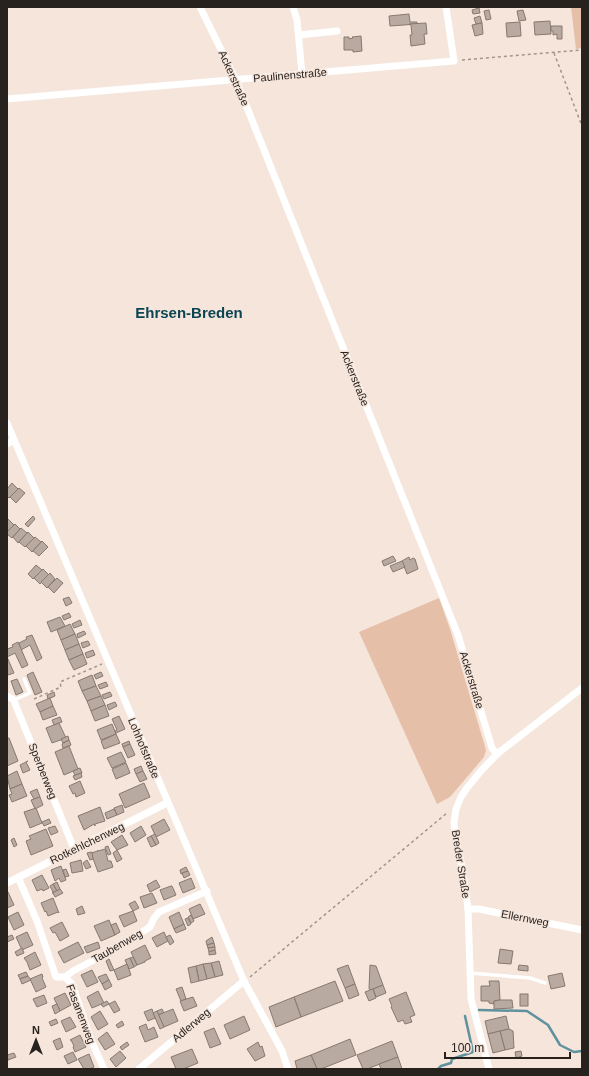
<svg xmlns="http://www.w3.org/2000/svg" width="589" height="1076" viewBox="0 0 589 1076" font-family="Helvetica,sans-serif">
  <style>
    .green { fill: #e5bfa8 }
    .lines { fill: none; stroke-linecap: round; stroke-linejoin: round }
    .stream { stroke: #5f919e; stroke-width: 2.5 }
    .building { fill: #b9aaa1; stroke: #877970 }
    .path { stroke: #a1958e; stroke-width: 1.5; stroke-dasharray: 3 3; stroke-linecap: butt }
    .lane { stroke: #fff; stroke-width: 3.5 }
    .street { stroke: #fff; stroke-width: 7 }
    .labels { text-anchor: middle; stroke-width: 3; stroke-linejoin: round; paint-order: stroke }
    .street-label { font-size: 11px; fill: #28221f; stroke: #f5e5db }
    .district-label { font-size: 15px; font-weight: bold; fill: #0b4552; stroke: #f5e5db }
  </style>
  <rect width="100%" height="100%" fill="#f5e5db"/>
  <g class="green">
    <path d="M571 7H582V48L576 49Z"/>
    <path d="M439 598 450 629 486 750 484 757 450 797 437 804 359 632Z"/>
  </g>
  <g class="lines">
    <g class="stream">
      <path d="M479 1010 527 1011 548 1025 560 1045 574 1052 582 1051"/>
      <path d="M438 1069 441 1066 451 1063 452 1059 473 1052 465 1016"/>
    </g>
  </g>
  <g class="building">
    <path d="M479 8 480 13 473 14 472 10Z"/>
    <path d="M489 10 491 19 486 20 484 11Z"/>
    <path d="M523 10 526 20 519 21 517 11Z"/>
    <path d="M409 14 410 22H417V24L390 26 389 16Z"/>
    <path d="M480 16 482 23 476 24 474 18Z"/>
    <path d="M550 21 551 34 535 35 534 22Z"/>
    <path d="M520 22 521 36 507 37 506 23Z"/>
    <path d="M426 23 427 34H424L425 44 411 46 410 35H412L411 25 409 24Z"/>
    <path d="M482 23 483 34 475 36 472 25Z"/>
    <path d="M551 26H562V39H557V34L553 35V31H551Z"/>
    <path d="M361 36 362 51 353 52V50H344V37H349V39L353 38 352 37Z"/>
    <path d="M12 483 18 489 9 498 7 496V489Z"/>
    <path d="M19 488 25 493 16 503 10 497Z"/>
    <path d="M33 516 35 519 28 527 25 524Z"/>
    <path d="M8 519 14 525 7 532V520Z"/>
    <path d="M15 524 20 529 12 538 7 534V532Z"/>
    <path d="M21 528 27 533 18 543 13 537Z"/>
    <path d="M28 532 34 538 25 547 19 542Z"/>
    <path d="M35 537 41 542 32 552 26 546Z"/>
    <path d="M42 541 48 547 39 556 33 551Z"/>
    <path d="M393 556 396 561 384 566 382 561Z"/>
    <path d="M409 557 410 560 413 558 415 559 418 569 407 574 402 561Z"/>
    <path d="M402 561 405 567 393 572 390 566Z"/>
    <path d="M36 565 42 570 33 579 28 574Z"/>
    <path d="M43 569 49 575 40 584 34 578Z"/>
    <path d="M50 573 55 579 47 588 41 582Z"/>
    <path d="M57 578 63 583 54 593 48 587Z"/>
    <path d="M69 597 72 603 66 606 63 599Z"/>
    <path d="M69 613 71 617 64 620 62 616Z"/>
    <path d="M60 617 65 626 51 632 47 622Z"/>
    <path d="M80 620 82 625 74 628 72 624Z"/>
    <path d="M70 624 75 634 61 640 57 630Z"/>
    <path d="M84 631 86 634 78 638 77 634Z"/>
    <path d="M75 634 79 644 65 650 61 640Z"/>
    <path d="M32 635 42 658 37 661 30 645 21 650 19 643 27 639 26 637Z"/>
    <path d="M88 641 90 645 83 648 81 643Z"/>
    <path d="M18 642 28 665 22 668 15 653 7 657V649L13 647 12 645Z"/>
    <path d="M79 644 83 654 69 660 65 650Z"/>
    <path d="M93 650 95 655 87 658 85 653Z"/>
    <path d="M83 654 87 664 74 670 69 660Z"/>
    <path d="M7 657 14 673 8 675 7 673Z"/>
    <path d="M33 672 42 692 35 695 27 675Z"/>
    <path d="M101 672 103 676 96 679 94 675Z"/>
    <path d="M92 675 96 686 82 691 78 681Z"/>
    <path d="M17 679 23 692 16 695 11 681Z"/>
    <path d="M106 682 108 686 100 689 98 685Z"/>
    <path d="M96 686 101 696 87 701 82 691Z"/>
    <path d="M54 692 55 696 48 699 47 695Z"/>
    <path d="M110 692 112 696 104 699 102 695Z"/>
    <path d="M101 696 105 705 91 711 87 701Z"/>
    <path d="M50 698 53 706 40 712 36 704Z"/>
    <path d="M115 702 117 706 109 710 107 705Z"/>
    <path d="M105 705 109 716 95 721 91 711Z"/>
    <path d="M53 706 57 715 43 720 40 712Z"/>
    <path d="M119 716 125 729 116 733 115 731 117 730 112 719Z"/>
    <path d="M60 717 62 722 54 725 52 720Z"/>
    <path d="M59 723 66 738 52 743 46 728Z"/>
    <path d="M112 724 116 734 101 740 97 730Z"/>
    <path d="M116 734 120 743 104 749 101 741Z"/>
    <path d="M68 736 69 740 63 743 61 739Z"/>
    <path d="M7 738H9L18 761 7 766Z"/>
    <path d="M69 740 71 745 63 748 62 744Z"/>
    <path d="M129 741 130 744 123 747 122 744Z"/>
    <path d="M130 744 135 755 128 758 123 747Z"/>
    <path d="M69 746 78 769 64 775 55 752Z"/>
    <path d="M121 752 126 762 112 768 107 758Z"/>
    <path d="M28 761 26 762 30 770 23 773 20 765Z"/>
    <path d="M126 763 130 773 116 779 112 769Z"/>
    <path d="M141 766 143 771 136 774 134 769Z"/>
    <path d="M80 768 82 773 75 775 73 771Z"/>
    <path d="M17 771 22 784 10 789 7 776Z"/>
    <path d="M143 771 147 779 140 782 136 774Z"/>
    <path d="M81 773 82 777 75 780 73 776Z"/>
    <path d="M80 781 85 793 76 797 75 793 73 794 69 786Z"/>
    <path d="M144 783 150 797 125 808 119 794Z"/>
    <path d="M22 784 27 796 12 802 9 795 12 794 10 789Z"/>
    <path d="M37 789 40 797 34 799 30 792Z"/>
    <path d="M40 797 43 805 35 809 31 800Z"/>
    <path d="M122 805 124 812 117 815 114 808Z"/>
    <path d="M100 807 105 821 95 824V826L94 824 84 830 78 816Z"/>
    <path d="M36 808 42 823 30 828 24 812Z"/>
    <path d="M114 809 117 815 107 819 105 813Z"/>
    <path d="M49 819 51 823 44 826 42 822Z"/>
    <path d="M164 819 170 830 156 837 151 826Z"/>
    <path d="M55 826 58 832 51 835 48 828Z"/>
    <path d="M141 826 146 835 135 842 130 833Z"/>
    <path d="M46 829 53 846 31 855 26 841 31 839 29 836Z"/>
    <path d="M155 834 159 843 156 845 151 836Z"/>
    <path d="M122 835 128 845 117 850 111 842Z"/>
    <path d="M151 836 156 845 151 847 147 838Z"/>
    <path d="M14 838 17 845 14 847 11 840Z"/>
    <path d="M108 846 111 854 108 855 105 847Z"/>
    <path d="M105 849 108 861H111L113 867 98 872 91 853 98 851 97 850 98 851Z"/>
    <path d="M117 850 122 859 117 862 113 853Z"/>
    <path d="M92 852 93 859 90 860 87 853Z"/>
    <path d="M81 860 83 871 72 873 70 863Z"/>
    <path d="M87 860 91 867 86 869 83 863Z"/>
    <path d="M61 866 66 880 61 882 59 878 55 881 51 870Z"/>
    <path d="M186 867 188 871 181 874 180 870Z"/>
    <path d="M66 869 69 876 65 877 63 870Z"/>
    <path d="M188 871 190 875 184 878 182 873Z"/>
    <path d="M42 875 49 888 43 891 42 889 37 891 32 880Z"/>
    <path d="M191 878 195 888 183 893 179 883Z"/>
    <path d="M156 880 160 887 150 892 147 885Z"/>
    <path d="M57 882 60 889 57 891 53 884Z"/>
    <path d="M53 884 57 891 53 892 50 886Z"/>
    <path d="M171 886H172L176 895 164 900 160 890Z"/>
    <path d="M60 889 63 893 55 897 53 893H52Z"/>
    <path d="M8 892 14 905 7 908V893Z"/>
    <path d="M152 893 157 903 144 908 140 897Z"/>
    <path d="M53 898 59 913 58 912 48 916 46 911 45 912 41 903Z"/>
    <path d="M135 901 139 908 133 911 129 904Z"/>
    <path d="M200 904 205 914 193 919 189 909Z"/>
    <path d="M82 906 85 913 78 915 76 909Z"/>
    <path d="M133 911 137 921 124 927 119 916Z"/>
    <path d="M18 912 24 925 14 930 8 917Z"/>
    <path d="M179 912 184 924 174 929 169 917Z"/>
    <path d="M191 915 194 921 191 923 188 917Z"/>
    <path d="M188 918 191 924 188 926 185 919Z"/>
    <path d="M109 920 115 935 101 941 94 926Z"/>
    <path d="M62 922 69 936 60 941 55 932 53 933 50 928Z"/>
    <path d="M116 923 120 932 115 935 111 925Z"/>
    <path d="M184 924 186 929 176 933 174 929Z"/>
    <path d="M27 932 33 945 22 950 16 937Z"/>
    <path d="M164 932 168 941 157 947 152 938Z"/>
    <path d="M12 935 14 939 7 942V937Z"/>
    <path d="M170 935 174 942 170 945 166 937Z"/>
    <path d="M212 937 214 943 207 945 206 941Z"/>
    <path d="M78 942 84 953 64 963 58 952Z"/>
    <path d="M98 942 100 948 87 953 84 947Z"/>
    <path d="M214 943 215 947 208 948 207 945Z"/>
    <path d="M145 945 151 958 145 961V962L137 965 131 952Z"/>
    <path d="M215 947V950L209 952 208 948Z"/>
    <path d="M22 948 24 953 17 956 15 952Z"/>
    <path d="M500 949 513 951 511 964 498 963Z"/>
    <path d="M215 950 216 954 209 955V952Z"/>
    <path d="M35 952 41 965 30 970 27 962 24 958Z"/>
    <path d="M133 957 137 965 134 967 130 958Z"/>
    <path d="M130 958 134 967 129 969 125 960Z"/>
    <path d="M109 959 114 970 110 971 106 961Z"/>
    <path d="M219 961 223 975 215 977 211 963Z"/>
    <path d="M211 963 215 977 207 979 203 964Z"/>
    <path d="M127 964 131 975 118 980 114 970Z"/>
    <path d="M203 964 207 979 199 981 196 966Z"/>
    <path d="M348 965 355 984 345 988 337 969Z"/>
    <path d="M370 965 376 966 383 985 371 990 369 989Z"/>
    <path d="M519 965 528 966V971L518 970Z"/>
    <path d="M196 966 199 981 191 983 188 968Z"/>
    <path d="M92 970 98 982 87 987 81 975Z"/>
    <path d="M26 972 28 976 20 979 18 975Z"/>
    <path d="M562 973 565 986 551 989 548 976Z"/>
    <path d="M42 974 43 977 42 978 46 987 36 992 30 979Z"/>
    <path d="M106 974 109 980 102 984 98 977Z"/>
    <path d="M28 976 31 980 22 984 20 979Z"/>
    <path d="M109 980 112 986 105 990 102 984Z"/>
    <path d="M335 981 343 1001 301 1017 294 997Z"/>
    <path d="M489 981H499L500 1000 494 1001V1004L489 1003V1001H481V986H490Z"/>
    <path d="M355 984 359 995 349 999 345 988Z"/>
    <path d="M383 985 386 993 376 997 373 989Z"/>
    <path d="M182 987 186 999 181 1001 176 989Z"/>
    <path d="M373 989 376 998 369 1001 365 992Z"/>
    <path d="M98 991 104 1003 92 1008 87 997Z"/>
    <path d="M406 992 415 1015 410 1017 412 1022 405 1024 403 1020 398 1022 391 1007 392 1006 389 999Z"/>
    <path d="M65 993 71 1005 60 1011 54 998Z"/>
    <rect x="520" y="994" width="8" height="12"/>
    <path d="M44 995 47 1003 37 1007 33 999Z"/>
    <path d="M193 997 197 1006 184 1011 180 1001Z"/>
    <path d="M294 997 301 1017 276 1027 269 1007Z"/>
    <path d="M500 1000H512L513 1008 494 1009V1001Z"/>
    <path d="M107 1001 109 1004 103 1007 101 1004Z"/>
    <path d="M115 1001 120 1010 114 1013 109 1004Z"/>
    <path d="M57 1004 60 1011 55 1014 52 1006Z"/>
    <path d="M152 1009 155 1018 148 1021 144 1012Z"/>
    <path d="M162 1009 164 1013 158 1015 157 1011Z"/>
    <path d="M173 1009 178 1021 164 1027 158 1015Z"/>
    <path d="M100 1011 108 1024 98 1030 91 1017Z"/>
    <path d="M157 1011 164 1027 160 1029 153 1013Z"/>
    <path d="M244 1016 250 1030 230 1039 224 1025Z"/>
    <path d="M506 1016 509 1029 488 1034 485 1021Z"/>
    <path d="M70 1017 76 1027 66 1032 61 1021Z"/>
    <path d="M56 1019 58 1023 51 1026 49 1022Z"/>
    <path d="M122 1021 124 1025 118 1028 116 1025Z"/>
    <path d="M146 1024 148 1030 154 1027 158 1037 145 1042 139 1027Z"/>
    <path d="M214 1028 221 1044 210 1048 204 1032Z"/>
    <path d="M509 1029 513 1031 514 1048 505 1050 500 1031Z"/>
    <path d="M500 1031 505 1050 493 1053 488 1034Z"/>
    <path d="M107 1032 115 1044 105 1050 98 1039Z"/>
    <path d="M80 1035 86 1047 75 1052 73 1047 74 1046 71 1040H70Z"/>
    <path d="M60 1038 63 1047 57 1050 53 1041Z"/>
    <path d="M350 1039 356 1055 321 1069H317L311 1055Z"/>
    <path d="M392 1041 398 1057 367 1069H363L357 1055Z"/>
    <path d="M127 1042 129 1045 122 1050 120 1047Z"/>
    <path d="M258 1042 260 1047 262 1046 265 1056 255 1061 247 1049Z"/>
    <path d="M192 1049 198 1063 183 1069H176L171 1057Z"/>
    <path d="M120 1051 126 1058 116 1067 110 1059Z"/>
    <path d="M521 1051 522 1056 516 1058 515 1052Z"/>
    <path d="M73 1052 77 1060 68 1064 64 1056Z"/>
    <path d="M14 1053 16 1057 8 1060 7 1055Z"/>
    <path d="M89 1054 94 1067 90 1069H84L78 1059Z"/>
    <path d="M311 1055 317 1069H297L295 1061Z"/>
    <path d="M398 1057 402 1069H381L379 1064Z"/>
  </g>
  <g class="lines">
    <g class="path">
      <path d="M554 53 582 126"/>
      <path d="M462 60 582 50"/>
      <path d="M34 699 61 687 60 682 102 664"/>
      <path d="M250 977 447 813"/>
    </g>
    <g class="lane">
      <path d="M14 700 30 693 24 679"/>
      <path d="M470 973 530 978 545 983"/>
    </g>
    <g class="street">
      <path d="M200 7 236 80 458 635 492 748 497 754"/>
      <path d="M293 7 297 20 302 74"/>
      <path d="M299 35 337 31"/>
      <path d="M7 99 454 61 446 7"/>
      <path d="M7 423 244 981 282 1051 288 1069"/>
      <path d="M7 444 14 440"/>
      <path d="M7 696 14 700 16 706 74 849"/>
      <path d="M18 877 37 921 56 977H65L72 984 91 1040 104 1069"/>
      <path d="M7 883 167 803"/>
      <path d="M468 909H479L582 930"/>
      <path d="M65 977 73 971 109 952 150 927 154 918 159 912 207 891"/>
      <path d="M139 1069 233 990 244 981"/>
      <path d="M489 1069 471 999 468 909 463 872 455 834 454 823 456 809 461 797 467 788 480 772 497 754 582 688"/>
    </g>
  </g>
  <g class="labels">
    <g class="street-label">
      <text transform="translate(290 75) rotate(-5)" y="4">Paulinenstraße</text>
      <text transform="translate(234 78) rotate(66)" y="4">Ackerstraße</text>
      <text transform="translate(355 378) rotate(68)" y="4">Ackerstraße</text>
      <text transform="translate(472 680) rotate(73)" y="4">Ackerstraße</text>
      <text transform="translate(144 748) rotate(67)" y="4">Lohhofstraße</text>
      <text transform="translate(43 771) rotate(68)" y="4">Sperberweg</text>
      <text transform="translate(87 843) rotate(-26)" y="4">Rotkehlchenweg</text>
      <text transform="translate(461 864) rotate(81)" y="4">Breder Straße</text>
      <text transform="translate(525 918) rotate(11)" y="4">Ellernweg</text>
      <text transform="translate(117 946) rotate(-30)" y="4">Taubenweg</text>
      <text transform="translate(81 1014) rotate(69)" y="4">Fasanenweg</text>
      <text transform="translate(191 1025) rotate(-40)" y="4">Adlerweg</text>
    </g>
    <g class="district-label">
      <text x="189" y="318">Ehrsen-Breden</text>
    </g>
  </g>
  <rect width="589" height="1076" fill="none" stroke="#28221f" stroke-width="16"/>
  <g transform="translate(36 1040)" stroke="#f5e5db" stroke-width="3" paint-order="stroke">
  <path d="M0-3L7 15L0 10L-7 15Z" fill="#28221f"/>
  <text y="-6" font-size="11" font-weight="bold" text-anchor="middle" fill="#28221f">N</text>
  </g>
  <path d="M445 1052v6h125v-6" fill="none" stroke="#28221f" stroke-width="2"/>
  <text x="451" y="1052" font-size="12" fill="#28221f" stroke="#f5e5db" stroke-width="3" paint-order="stroke">100 m</text>
</svg>
